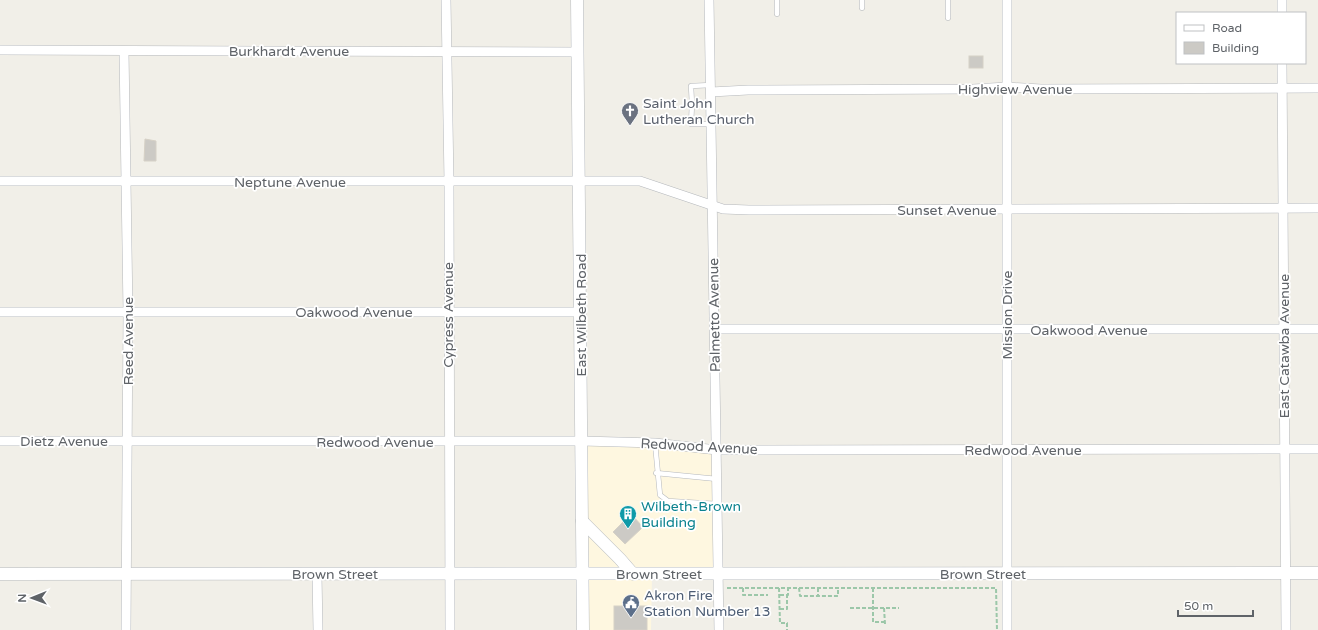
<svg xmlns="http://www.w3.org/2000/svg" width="1318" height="630" viewBox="0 0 1318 630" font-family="'Varela Round',sans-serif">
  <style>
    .commercial { fill: #fef7e0 }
    .building { fill: #cccac5; stroke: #d6d1c6 }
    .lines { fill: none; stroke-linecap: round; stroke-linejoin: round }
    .service-casing { stroke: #b5b8bc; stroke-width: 5.5 }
    .minor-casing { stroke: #b5b8bc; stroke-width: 10 }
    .secondary-casing { stroke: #b6babf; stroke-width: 13 }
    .path { stroke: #9cc7a9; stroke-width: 2; stroke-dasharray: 4 2; stroke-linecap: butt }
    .service { stroke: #fff; stroke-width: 4.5 }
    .minor { stroke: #fff; stroke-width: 9 }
    .secondary { stroke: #fff; stroke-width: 12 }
    .labels { text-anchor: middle; stroke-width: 3.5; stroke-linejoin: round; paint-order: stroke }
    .street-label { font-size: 14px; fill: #5f6368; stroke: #fff }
    .worship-label { font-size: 14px; fill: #5b616d; stroke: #fff; text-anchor: start }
    .culture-label { font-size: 14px; fill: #0d838f; stroke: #fff; text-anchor: start }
    .service-label { font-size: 14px; fill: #4e5e75; stroke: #fff; text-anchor: start }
  </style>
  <rect width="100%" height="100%" fill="#f1efe8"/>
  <path class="commercial" d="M582 441 717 450 719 574H652L651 630H583Z"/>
  <g class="building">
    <rect x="969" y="56" width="14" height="12"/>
    <path d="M145 139 156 141V161H144Z"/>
    <path d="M631 514 643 527 625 544 613 532Z"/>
    <rect x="614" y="606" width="33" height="24"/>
  </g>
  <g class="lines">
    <defs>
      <g id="service">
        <path d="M862 0V8"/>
        <path d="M948 0V18"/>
        <path d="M777 14V0"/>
        <path d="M711 103 692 104 691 124H711"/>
        <path d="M692 104 691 86 711 85"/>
        <path d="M655 443 660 495 668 501 718 504"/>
        <path d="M656 473 717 479"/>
      </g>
      <g id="minor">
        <path d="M446 0 449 182 450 630"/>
        <path d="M709 0 719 630"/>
        <path d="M1282 0V13"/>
        <path d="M0 50 578 52"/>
        <path d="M124 51 128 312 126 630"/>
        <path d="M1282 63 1286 630"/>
        <path d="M711 92 748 90 973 89 1007 87 1041 89 1318 88"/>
        <path d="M0 181H640L723 209 749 210 1318 208"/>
        <path d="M0 312H581"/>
        <path d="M715 329H1318"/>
        <path d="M0 441H582L655 443 717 450 1318 449"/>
        <path d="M317 575 318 630"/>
        <path d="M1007 630V0"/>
      </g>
      <g id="secondary">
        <path d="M577 0 583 630"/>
        <path d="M582 521 620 559 633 574"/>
        <path d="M0 574 1318 573"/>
      </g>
    </defs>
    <use href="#service" class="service-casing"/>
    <use href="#minor" class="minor-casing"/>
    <use href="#secondary" class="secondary-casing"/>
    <g class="path">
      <path d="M727 588H996L997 630"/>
      <path d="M743 588V595H768"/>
      <path d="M779 588 780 623H787V630"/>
      <path d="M799 588 800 596H838V588"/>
      <path d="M818 588V596"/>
      <path d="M873 588V622H885"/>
      <path d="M780 595H788V588"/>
      <path d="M850 608H899"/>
      <path d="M884 608 885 624"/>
      <path d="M780 609H787V595"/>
    </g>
    <use href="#service" class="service"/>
    <use href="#minor" class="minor"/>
    <use href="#secondary" class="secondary"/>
  </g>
  <defs>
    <symbol id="church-pin" viewBox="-11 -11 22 30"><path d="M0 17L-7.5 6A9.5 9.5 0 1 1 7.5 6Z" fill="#6b7280" stroke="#fff"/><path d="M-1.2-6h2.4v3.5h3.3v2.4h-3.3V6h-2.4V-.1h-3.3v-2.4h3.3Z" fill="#fff"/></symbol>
    <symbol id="building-pin" viewBox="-11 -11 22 30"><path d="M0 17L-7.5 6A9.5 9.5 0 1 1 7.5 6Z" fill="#0f9aa8" stroke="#fff"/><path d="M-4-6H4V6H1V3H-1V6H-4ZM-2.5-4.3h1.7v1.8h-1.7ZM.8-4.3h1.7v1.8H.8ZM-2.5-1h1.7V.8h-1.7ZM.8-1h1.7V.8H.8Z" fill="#fff"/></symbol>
    <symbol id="civic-pin" viewBox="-11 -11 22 30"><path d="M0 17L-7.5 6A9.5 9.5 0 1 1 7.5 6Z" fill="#5c6f8a" stroke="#fff"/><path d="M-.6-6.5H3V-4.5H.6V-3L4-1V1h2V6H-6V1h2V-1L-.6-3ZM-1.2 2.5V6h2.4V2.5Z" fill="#fff"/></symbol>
  </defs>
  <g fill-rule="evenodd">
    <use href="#church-pin" x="620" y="101" width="20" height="27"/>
    <use href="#building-pin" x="618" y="504" width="20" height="27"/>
    <use href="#civic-pin" x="621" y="593" width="20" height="27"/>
  </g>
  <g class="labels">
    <g class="street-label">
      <text x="289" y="56">Burkhardt Avenue</text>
      <text x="1015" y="94">Highview Avenue</text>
      <text x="290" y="187">Neptune Avenue</text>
      <text x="947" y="215">Sunset Avenue</text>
      <text x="354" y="317">Oakwood Avenue</text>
      <text transform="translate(448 315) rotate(-90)" y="5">Cypress Avenue</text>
      <text transform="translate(581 315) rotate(-90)" y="5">East Wilbeth Road</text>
      <text transform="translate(714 315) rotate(-91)" y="5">Palmetto Avenue</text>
      <text transform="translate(1007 315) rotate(-90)" y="5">Mission Drive</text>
      <text x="1089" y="335">Oakwood Avenue</text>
      <text transform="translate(128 341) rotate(-90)" y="5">Reed Avenue</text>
      <text transform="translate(1284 346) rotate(-90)" y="5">East Catawba Avenue</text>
      <text x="64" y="446">Dietz Avenue</text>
      <text x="375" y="447">Redwood Avenue</text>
      <text transform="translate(699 446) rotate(3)" y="5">Redwood Avenue</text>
      <text x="1023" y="455">Redwood Avenue</text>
      <text x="335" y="579">Brown Street</text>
      <text x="659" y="579">Brown Street</text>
      <text x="983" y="579">Brown Street</text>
    </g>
    <g class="worship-label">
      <text x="643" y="108">Saint John<tspan x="643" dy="16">Lutheran Church</tspan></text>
    </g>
    <g class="culture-label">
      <text x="641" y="511">Wilbeth-Brown<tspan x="641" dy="16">Building</tspan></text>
    </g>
    <g class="service-label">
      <text x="644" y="600">Akron Fire<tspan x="644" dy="16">Station Number 13</tspan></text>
    </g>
  </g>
  <rect x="1176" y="12" width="130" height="52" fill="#ffffff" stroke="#bfc1c3"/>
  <rect x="1184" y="25" width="20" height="6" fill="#ffffff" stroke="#bfc1c3"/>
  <text x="1212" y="32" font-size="12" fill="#5f6368">Road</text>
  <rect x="1184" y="42" width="20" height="12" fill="#cccac5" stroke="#bfc1c3"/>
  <text x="1212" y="52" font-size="12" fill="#5f6368">Building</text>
  <g transform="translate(32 598) rotate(269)" stroke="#ffffff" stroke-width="3" paint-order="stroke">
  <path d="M0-3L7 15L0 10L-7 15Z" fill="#5f6368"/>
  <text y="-6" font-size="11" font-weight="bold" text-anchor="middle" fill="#5f6368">N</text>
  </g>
  <path d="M1178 610v6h75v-6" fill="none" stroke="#5f6368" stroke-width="2"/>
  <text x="1184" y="610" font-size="12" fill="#5f6368" stroke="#ffffff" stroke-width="3" paint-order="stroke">50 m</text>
</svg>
